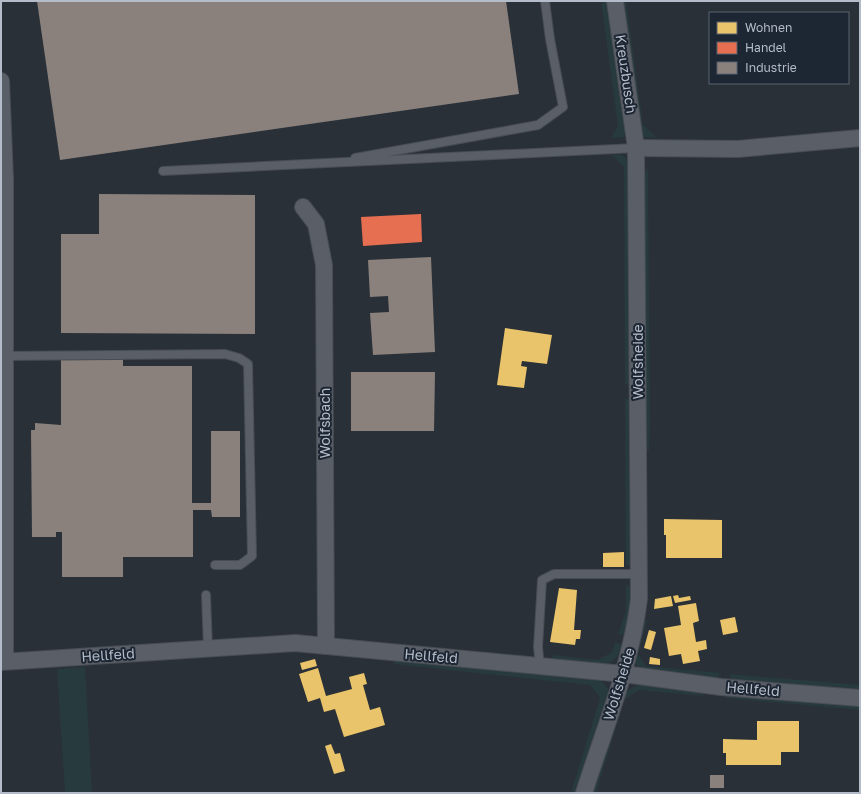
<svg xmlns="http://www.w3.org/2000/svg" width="861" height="794" viewBox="0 0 861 794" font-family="'Golos Text',sans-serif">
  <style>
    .green { fill: #273a3e }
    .homes { fill: #e9c46a }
    .shops { fill: #e76f51 }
    .industry { fill: #8a817c }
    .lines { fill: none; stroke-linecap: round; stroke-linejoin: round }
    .service-casing { stroke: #484c53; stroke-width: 10 }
    .minor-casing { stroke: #484c53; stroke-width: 18 }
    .service { stroke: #5a5e66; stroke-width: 8 }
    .minor { stroke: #5a5e66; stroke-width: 16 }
    .labels { text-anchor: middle; stroke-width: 4; stroke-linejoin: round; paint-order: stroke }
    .street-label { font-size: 14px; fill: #b4bcc9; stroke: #1d2633 }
  </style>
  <rect width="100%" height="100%" fill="#2a3038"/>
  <g class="green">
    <path d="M601 1H610L628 127 624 137 611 138 618 126Z"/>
    <path d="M620 1H626L643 125 657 138 645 137 640 131Z"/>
    <path d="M612 155H622L628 160 632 382 625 385 624 167Z"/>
    <path d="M648 168 650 425 649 450H644L643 177Z"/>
    <path d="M625 398 630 400 634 564 626 566Z"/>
    <path d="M626 585 634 589 627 634 618 635 626 610Z"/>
    <path d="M647 620 638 654 646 666 721 673 715 679 644 672 635 663 634 655 641 621Z"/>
    <path d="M615 642 623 645C614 676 579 665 554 662L552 655 598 660 612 652Z"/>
    <path d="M395 656 599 677 608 689V700L579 793H571L600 698 590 685 394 664Z"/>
    <path d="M85 667 92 793H65L57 669Z"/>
    <path d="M730 674 860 685V692L731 681Z"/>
    <path d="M643 684 703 691V696L639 690 624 700 596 793H591L620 696 635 686Z"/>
    <path d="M728 693 860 704V710L725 698Z"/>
  </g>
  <g class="homes">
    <path d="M505 328 552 335 547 364 522 361 521 366 527 367 524 388 497 385Z"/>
    <path d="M664 519 722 520V558H666V535H664Z"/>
    <path d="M624 552V567H603V553Z"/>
    <path d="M559 588 577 590 574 630H581L580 639H576L575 645 550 642Z"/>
    <path d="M678 595 679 598 690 596 691 600 675 603 673 596Z"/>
    <path d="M671 596 673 606 654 609 655 599Z"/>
    <path d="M696 603 699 621 693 623 696 642 706 640 707 649 698 651 700 661 683 664 681 654 669 656 664 628 681 625 678 606Z"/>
    <path d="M735 617 738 632 723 635 720 620Z"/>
    <path d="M649 630 656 632 651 650 644 648Z"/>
    <path d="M650 657 660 659V665L649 664Z"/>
    <path d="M315 659 317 666 302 670 300 663Z"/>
    <path d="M318 668 326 696 352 689 349 677 364 673 367 684 363 685 370 710 380 707 385 725 344 737 335 709 324 712 320 698 308 702 299 674Z"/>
    <path d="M757 721H799V752H781V765H726V753H723V739L757 740Z"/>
    <path d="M331 744 335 754 340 753 345 771 334 774 325 746Z"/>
  </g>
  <path class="shops" d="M421 214 422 242 363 246 361 217Z"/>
  <g class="industry">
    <path d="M37 1H506L519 94 60 160Z"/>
    <path d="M99 194 255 195V334L61 333V234H99Z"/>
    <path d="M431 257 435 352 373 355 370 313 389 312 388 296 370 297 368 260Z"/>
    <path d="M61 355H123V366H192V503H211V431H240V517H212L211 510H193V557H123V577H62V532H56V537H32L31 430H35V423L61 425Z"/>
    <path d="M351 372H435L434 431H351Z"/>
    <rect x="710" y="775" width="14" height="13"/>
  </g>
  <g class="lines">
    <defs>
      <g id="service">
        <path d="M355 158 538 125 563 107 550 39 545 1"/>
        <path d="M163 171 636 148"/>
        <path d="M5 356 225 354 239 358 248 364 252 556 240 565H215"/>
        <path d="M206 595 208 648"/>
        <path d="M540 666 538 647 542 580 554 574H639"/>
      </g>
      <g id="minor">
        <path d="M1 81 5 179V661"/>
        <path d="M636 148 738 149 860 138"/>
        <path d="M303 207 316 224 324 265 326 646"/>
        <path d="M1 662 295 643 624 674 721 687 860 698"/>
        <path d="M584 793C604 729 631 666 639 599L636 148 615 1"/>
      </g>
    </defs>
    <use href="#service" class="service-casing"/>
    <use href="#minor" class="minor-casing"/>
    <use href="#service" class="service"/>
    <use href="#minor" class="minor"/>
  </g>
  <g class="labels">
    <g class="street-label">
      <text transform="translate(626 74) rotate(82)" y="5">Kreuzbusch</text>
      <text transform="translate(638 362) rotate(-90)" y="5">Wolfsheide</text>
      <text transform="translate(325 423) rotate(-90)" y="5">Wolfsbach</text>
      <text transform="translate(108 655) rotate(-4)" y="5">Hellfeld</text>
      <text transform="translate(431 656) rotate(5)" y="5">Hellfeld</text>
      <text transform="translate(619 684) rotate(-73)" y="5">Wolfsheide</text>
      <text transform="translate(753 689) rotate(5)" y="5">Hellfeld</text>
    </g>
  </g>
  <rect width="861" height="794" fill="none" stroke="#b4bcc9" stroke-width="4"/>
  <rect x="709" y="12" width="140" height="72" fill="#1d2633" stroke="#59626f"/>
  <rect x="717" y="22" width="20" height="12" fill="#e9c46a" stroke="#59626f"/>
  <text x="745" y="32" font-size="12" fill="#b4bcc9">Wohnen</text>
  <rect x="717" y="42" width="20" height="12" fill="#e76f51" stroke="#59626f"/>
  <text x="745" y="52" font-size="12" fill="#b4bcc9">Handel</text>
  <rect x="717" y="62" width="20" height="12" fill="#8a817c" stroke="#59626f"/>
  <text x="745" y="72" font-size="12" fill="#b4bcc9">Industrie</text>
</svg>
